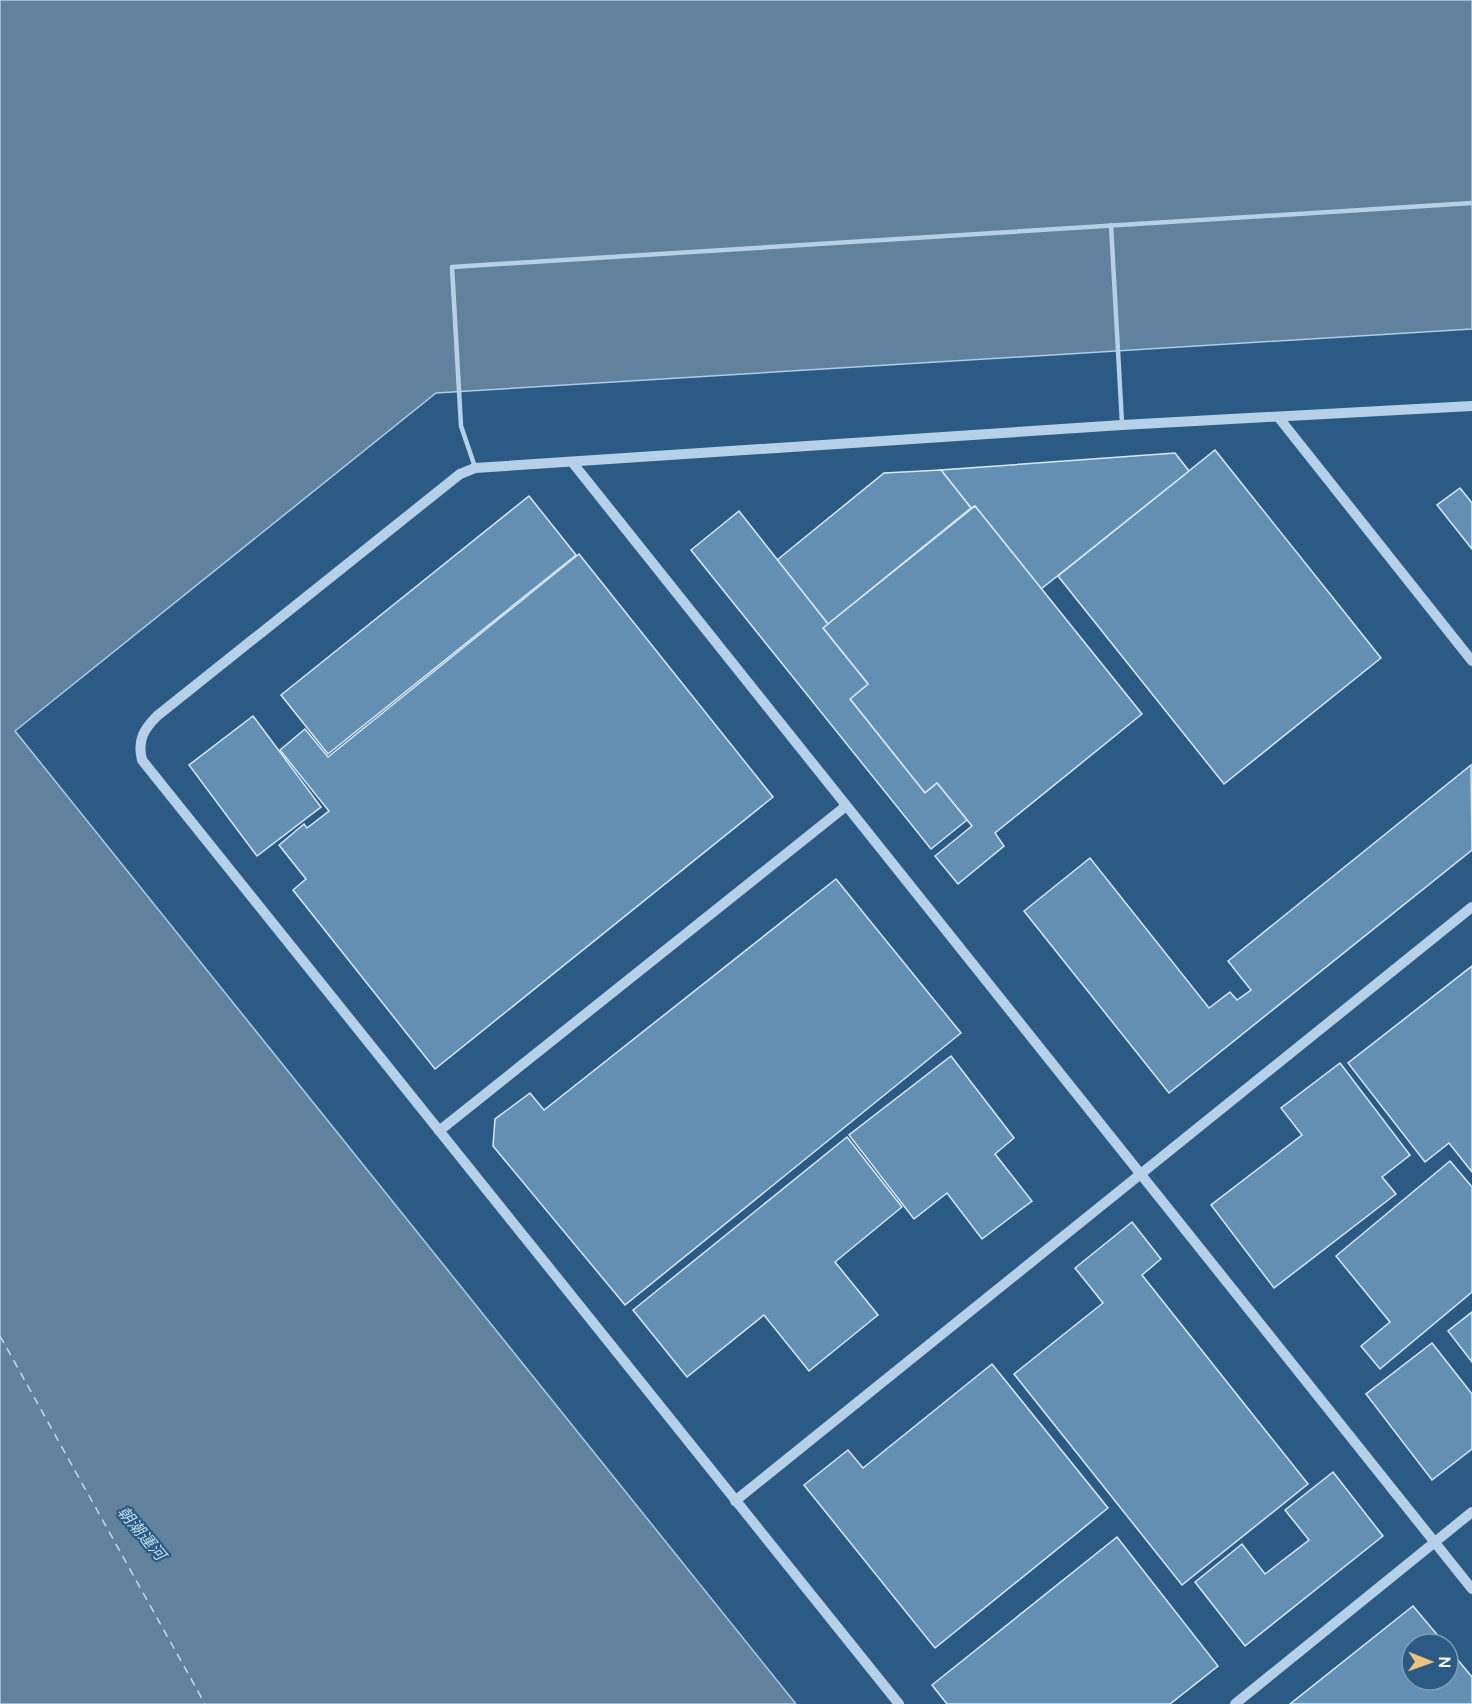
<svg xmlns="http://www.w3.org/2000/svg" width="1472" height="1704" viewBox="0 0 1472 1704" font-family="Manrope,'Noto Sans JP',sans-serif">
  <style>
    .water { fill: #61819d; stroke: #abcde7; stroke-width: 1.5 }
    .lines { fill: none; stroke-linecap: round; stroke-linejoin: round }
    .ferry { stroke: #c1daee; stroke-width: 1.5; stroke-dasharray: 8 6; stroke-linecap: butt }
    .building { fill: #638fb3; stroke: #d9e9f6; stroke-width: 1.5 }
    .service { stroke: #b6d1e7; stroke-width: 4.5 }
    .tertiary { stroke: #b6d1e7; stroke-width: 10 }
    .labels { text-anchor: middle; stroke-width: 4.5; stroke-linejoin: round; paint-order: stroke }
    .water-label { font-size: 16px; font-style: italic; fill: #c1daee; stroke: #2b5b84 }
  </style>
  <rect width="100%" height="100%" fill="#2b5b84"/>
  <path class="water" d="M0 0H1472V329L436 393 15 731 796 1704H0Z"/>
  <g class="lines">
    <path class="ferry" d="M0 1336 205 1704"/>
  </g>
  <g class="building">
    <path d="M1215 450 1381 658 1224 784 1058 576Z"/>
    <path d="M1175 453 1189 471 1041 589 975 506 971 508 941 470Z"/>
    <path d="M941 470 971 508 828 624 777 560 884 473Z"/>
    <path d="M1460 488 1472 503V549L1437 505Z"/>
    <path d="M529 496 576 555 328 754 281 695Z"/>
    <path d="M975 506 1142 714 995 833 1004 846 958 884 935 856 972 826 937 783 925 793 850 699 868 684 823 628Z"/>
    <path d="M739 511 828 624 823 628 868 684 850 699 925 793 937 783 967 820 931 849 691 550Z"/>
    <path d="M579 554 773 797 435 1069 293 890 306 879 279 845 304 824 307 828 329 811 280 750 305 729 328 757Z"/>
    <path d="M253 716 321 807 257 856 189 765Z"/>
    <path d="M1471 765 1472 850 1169 1093 1024 911 1090 858 1209 1008 1230 992 1237 1000 1251 990 1228 961Z"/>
    <path d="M836 879 961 1033 625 1305 493 1146 495 1119 530 1093 544 1110Z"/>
    <path d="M1472 966V1172L1449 1143 1425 1162 1348 1063Z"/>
    <path d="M951 1056 1014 1138 995 1154 1032 1201 982 1239 947 1193 914 1219 849 1135Z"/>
    <path d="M1340 1063 1410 1155 1382 1177 1396 1194 1274 1288 1211 1205 1302 1135 1281 1108Z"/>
    <path d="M847 1137 902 1207 835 1262 878 1315 809 1371 764 1315 687 1377 633 1310Z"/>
    <path d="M1450 1161 1472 1187V1292L1380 1369 1361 1346 1390 1322 1336 1256Z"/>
    <path d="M1132 1222 1161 1259 1142 1275 1308 1484 1182 1585 1014 1374 1103 1303 1075 1268Z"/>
    <path d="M1472 1312V1362L1448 1331Z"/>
    <path d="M1432 1343 1472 1394V1449L1432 1480 1366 1394Z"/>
    <path d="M992 1364 1108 1508 935 1648 804 1485 848 1450 863 1468Z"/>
    <path d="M1333 1472 1383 1536 1245 1646 1195 1582 1242 1544 1265 1574 1309 1540 1285 1510Z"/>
    <path d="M1117 1537 1218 1666 1170 1704H947L932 1685Z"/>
    <path d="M1413 1606 1445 1644H1412V1680H1448V1648L1472 1677V1704H1290Z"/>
  </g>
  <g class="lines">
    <g class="service">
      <path d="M1111 225 1122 423"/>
      <path d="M475 467 461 426 452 267 1472 203"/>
    </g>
    <g class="tertiary">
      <path d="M1279 418 1472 661"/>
      <path d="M572 462 1472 1589"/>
      <path d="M439 1131 846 806"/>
      <path d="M735 1501 1472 907"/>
      <path d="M899 1704 142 760C137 740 144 729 157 716L460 474 475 468 1122 425 1472 406"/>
      <path d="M1235 1704 1472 1512"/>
    </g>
  </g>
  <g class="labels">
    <g class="water-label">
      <text transform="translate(142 1533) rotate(50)" y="6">朝潮運河</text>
    </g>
  </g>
  <g transform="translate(1430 1662) rotate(91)"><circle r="28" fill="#2b5b84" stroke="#809db5" stroke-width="1.5"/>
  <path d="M0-4.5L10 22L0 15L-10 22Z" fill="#edc17e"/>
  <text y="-9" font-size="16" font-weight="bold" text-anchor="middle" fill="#ffffff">N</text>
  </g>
</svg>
